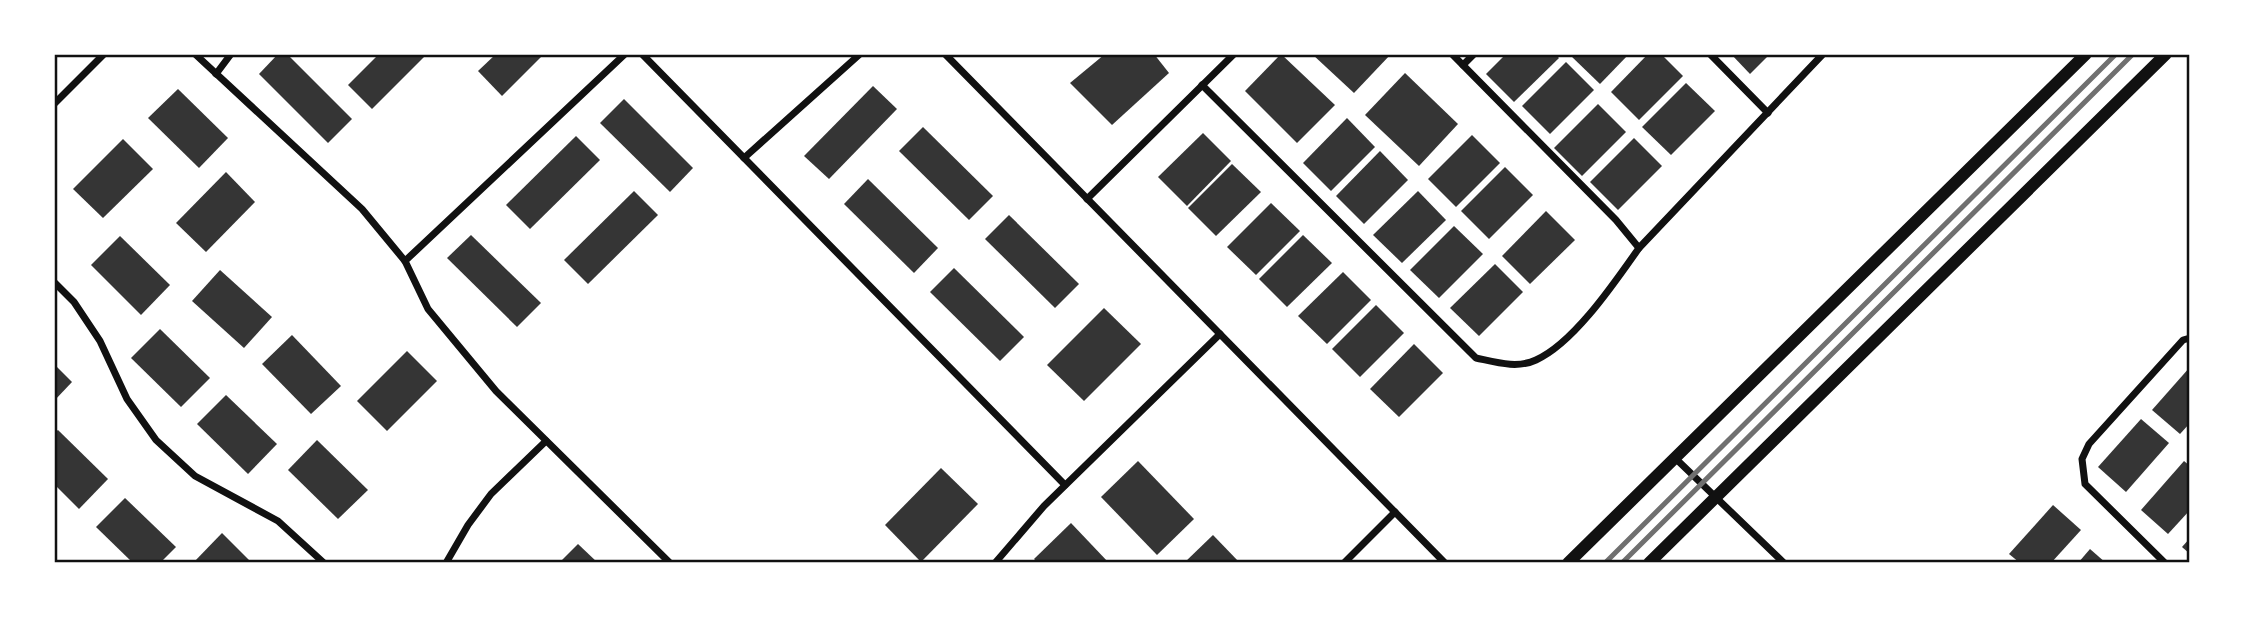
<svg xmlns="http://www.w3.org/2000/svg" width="2244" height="617" viewBox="0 0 2244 617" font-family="'Golos Text',sans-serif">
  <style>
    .building { fill: #353535 }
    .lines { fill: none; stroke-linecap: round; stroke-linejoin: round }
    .minor { stroke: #111; stroke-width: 7 }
    .tertiary { stroke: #111; stroke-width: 12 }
    .rail { stroke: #707070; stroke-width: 5 }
    .neatline { fill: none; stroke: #111; stroke-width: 2.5 }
  </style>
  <rect width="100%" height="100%" fill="#fff"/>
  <g class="building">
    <path d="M278 54H287L352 119 328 143 259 74Z"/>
    <path d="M379 54H427L372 109 348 85Z"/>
    <path d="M496 54H544L502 96 478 71Z"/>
    <path d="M1105 54H1154L1169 73 1112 125 1070 83Z"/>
    <path d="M1281 54 1335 105 1297 143 1245 91Z"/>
    <path d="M1312 54H1391L1354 93Z"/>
    <path d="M1506 54H1555L1559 58 1514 102 1486 74Z"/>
    <path d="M1573 54H1629L1600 84 1571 56Z"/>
    <path d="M1648 54H1661L1683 76 1639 120 1611 92Z"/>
    <path d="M1731 54H1770L1750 74Z"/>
    <path d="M1566 62 1594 90 1550 134 1522 106Z"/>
    <path d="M1405 73 1458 124 1419 166 1365 115Z"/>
    <path d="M1686 83 1715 111 1671 155 1642 127Z"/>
    <path d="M873 86 897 109 829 179 804 156Z"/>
    <path d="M178 89 228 138 199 168 148 118Z"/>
    <path d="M624 99 693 168 670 192 600 123Z"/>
    <path d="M1598 104 1626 132 1582 176 1554 148Z"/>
    <path d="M1347 118 1375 147 1331 191 1303 163Z"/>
    <path d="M923 127 993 196 969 220 899 151Z"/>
    <path d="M1203 133 1231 161 1187 206 1158 177Z"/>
    <path d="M1472 135 1500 163 1456 207 1428 179Z"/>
    <path d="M576 136 600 160 530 229 506 205Z"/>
    <path d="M1634 138 1662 166 1618 210 1590 182Z"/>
    <path d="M123 139 153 169 103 218 73 189Z"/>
    <path d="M1380 151 1408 180 1364 224 1336 196Z"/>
    <path d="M1232 164 1261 192 1216 236 1188 208Z"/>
    <path d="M1505 167 1533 195 1489 239 1461 211Z"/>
    <path d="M226 172 255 202 206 252 176 223Z"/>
    <path d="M868 179 938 248 914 273 844 204Z"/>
    <path d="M634 191 658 215 588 284 564 260Z"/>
    <path d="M1418 191 1446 220 1402 263 1373 235Z"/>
    <path d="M1271 203 1300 231 1256 275 1227 247Z"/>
    <path d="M1546 211 1575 240 1530 284 1502 256Z"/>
    <path d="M1009 215 1079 284 1055 308 985 239Z"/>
    <path d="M1454 226 1483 254 1439 298 1410 270Z"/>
    <path d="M471 235 541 303 517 327 447 258Z"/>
    <path d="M1303 235 1332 263 1287 307 1259 279Z"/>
    <path d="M120 236 170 285 141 315 91 265Z"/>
    <path d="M1495 264 1523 292 1479 336 1450 308Z"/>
    <path d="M954 268 1024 337 1000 361 930 292Z"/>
    <path d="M220 270 272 317 244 348 192 301Z"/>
    <path d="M1343 272 1371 300 1327 344 1298 316Z"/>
    <path d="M1376 305 1404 333 1360 377 1332 349Z"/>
    <path d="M1104 308 1141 344 1084 401 1047 365Z"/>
    <path d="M160 329 210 378 181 407 131 358Z"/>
    <path d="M292 335 341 386 311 414 262 364Z"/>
    <path d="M1414 344 1443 373 1399 417 1370 389Z"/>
    <path d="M407 351 437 381 387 431 357 401Z"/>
    <path d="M54 364 72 382 54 401Z"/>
    <path d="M2190 367V423L2180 434 2152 410Z"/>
    <path d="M226 395 277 444 248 474 197 424Z"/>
    <path d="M2141 419 2169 443 2126 492 2098 467Z"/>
    <path d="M58 430 108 479 79 509 54 484V433Z"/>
    <path d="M317 440 368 490 338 519 288 470Z"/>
    <path d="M1138 461 1194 519 1157 555 1101 497Z"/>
    <path d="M2184 461 2190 466V510L2168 534 2141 510Z"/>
    <path d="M941 468 978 504 921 562 885 525Z"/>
    <path d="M125 498 176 547 160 563H133L96 527Z"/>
    <path d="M2053 505 2081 530 2051 563H2020L2009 554Z"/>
    <path d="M1071 523 1109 563H1038L1034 559Z"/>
    <path d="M222 533 252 563H193Z"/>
    <path d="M1213 535 1240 563H1184Z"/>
    <path d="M2190 538V554L2182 547Z"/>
    <path d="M578 544 598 563H559Z"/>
    <path d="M2090 549 2106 563H2078Z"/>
  </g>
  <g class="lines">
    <g class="minor">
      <path d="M195 54 362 209 405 261 428 309 496 391 670 563"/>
      <path d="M642 54 1065 485"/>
      <path d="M945 54 1445 563"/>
      <path d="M1710 54 1768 113"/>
      <path d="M1463 65 1474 54"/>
      <path d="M216 74 231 54"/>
      <path d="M1202 85 1476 358C1495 362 1517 369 1536 360 1574 343 1615 282 1639 248L1616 220 1452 54"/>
      <path d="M54 104 104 54"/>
      <path d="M744 158 860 54"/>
      <path d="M1087 199 1234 54"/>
      <path d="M1639 248 1823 54"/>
      <path d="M405 261 625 54"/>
      <path d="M54 282 74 302 100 341 127 399 156 440 195 476 278 521 324 563"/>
      <path d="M1674 457 1784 563"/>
      <path d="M446 563 468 525 491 494 546 441"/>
      <path d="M995 563 1044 506 1220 334"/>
      <path d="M1344 563 1395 512"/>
      <path d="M2165 563 2085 484 2082 459 2089 444 2183 340 2190 338"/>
    </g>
    <g class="tertiary">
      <path d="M1568 563 2086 54"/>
      <path d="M1649 563 2166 54"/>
    </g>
    <g class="rail">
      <path d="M1605 563 2116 54"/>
      <path d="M1622 563 2133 54"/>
    </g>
  </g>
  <rect width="2244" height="617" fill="none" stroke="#ffffff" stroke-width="112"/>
  <rect x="56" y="56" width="2132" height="505" class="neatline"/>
</svg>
